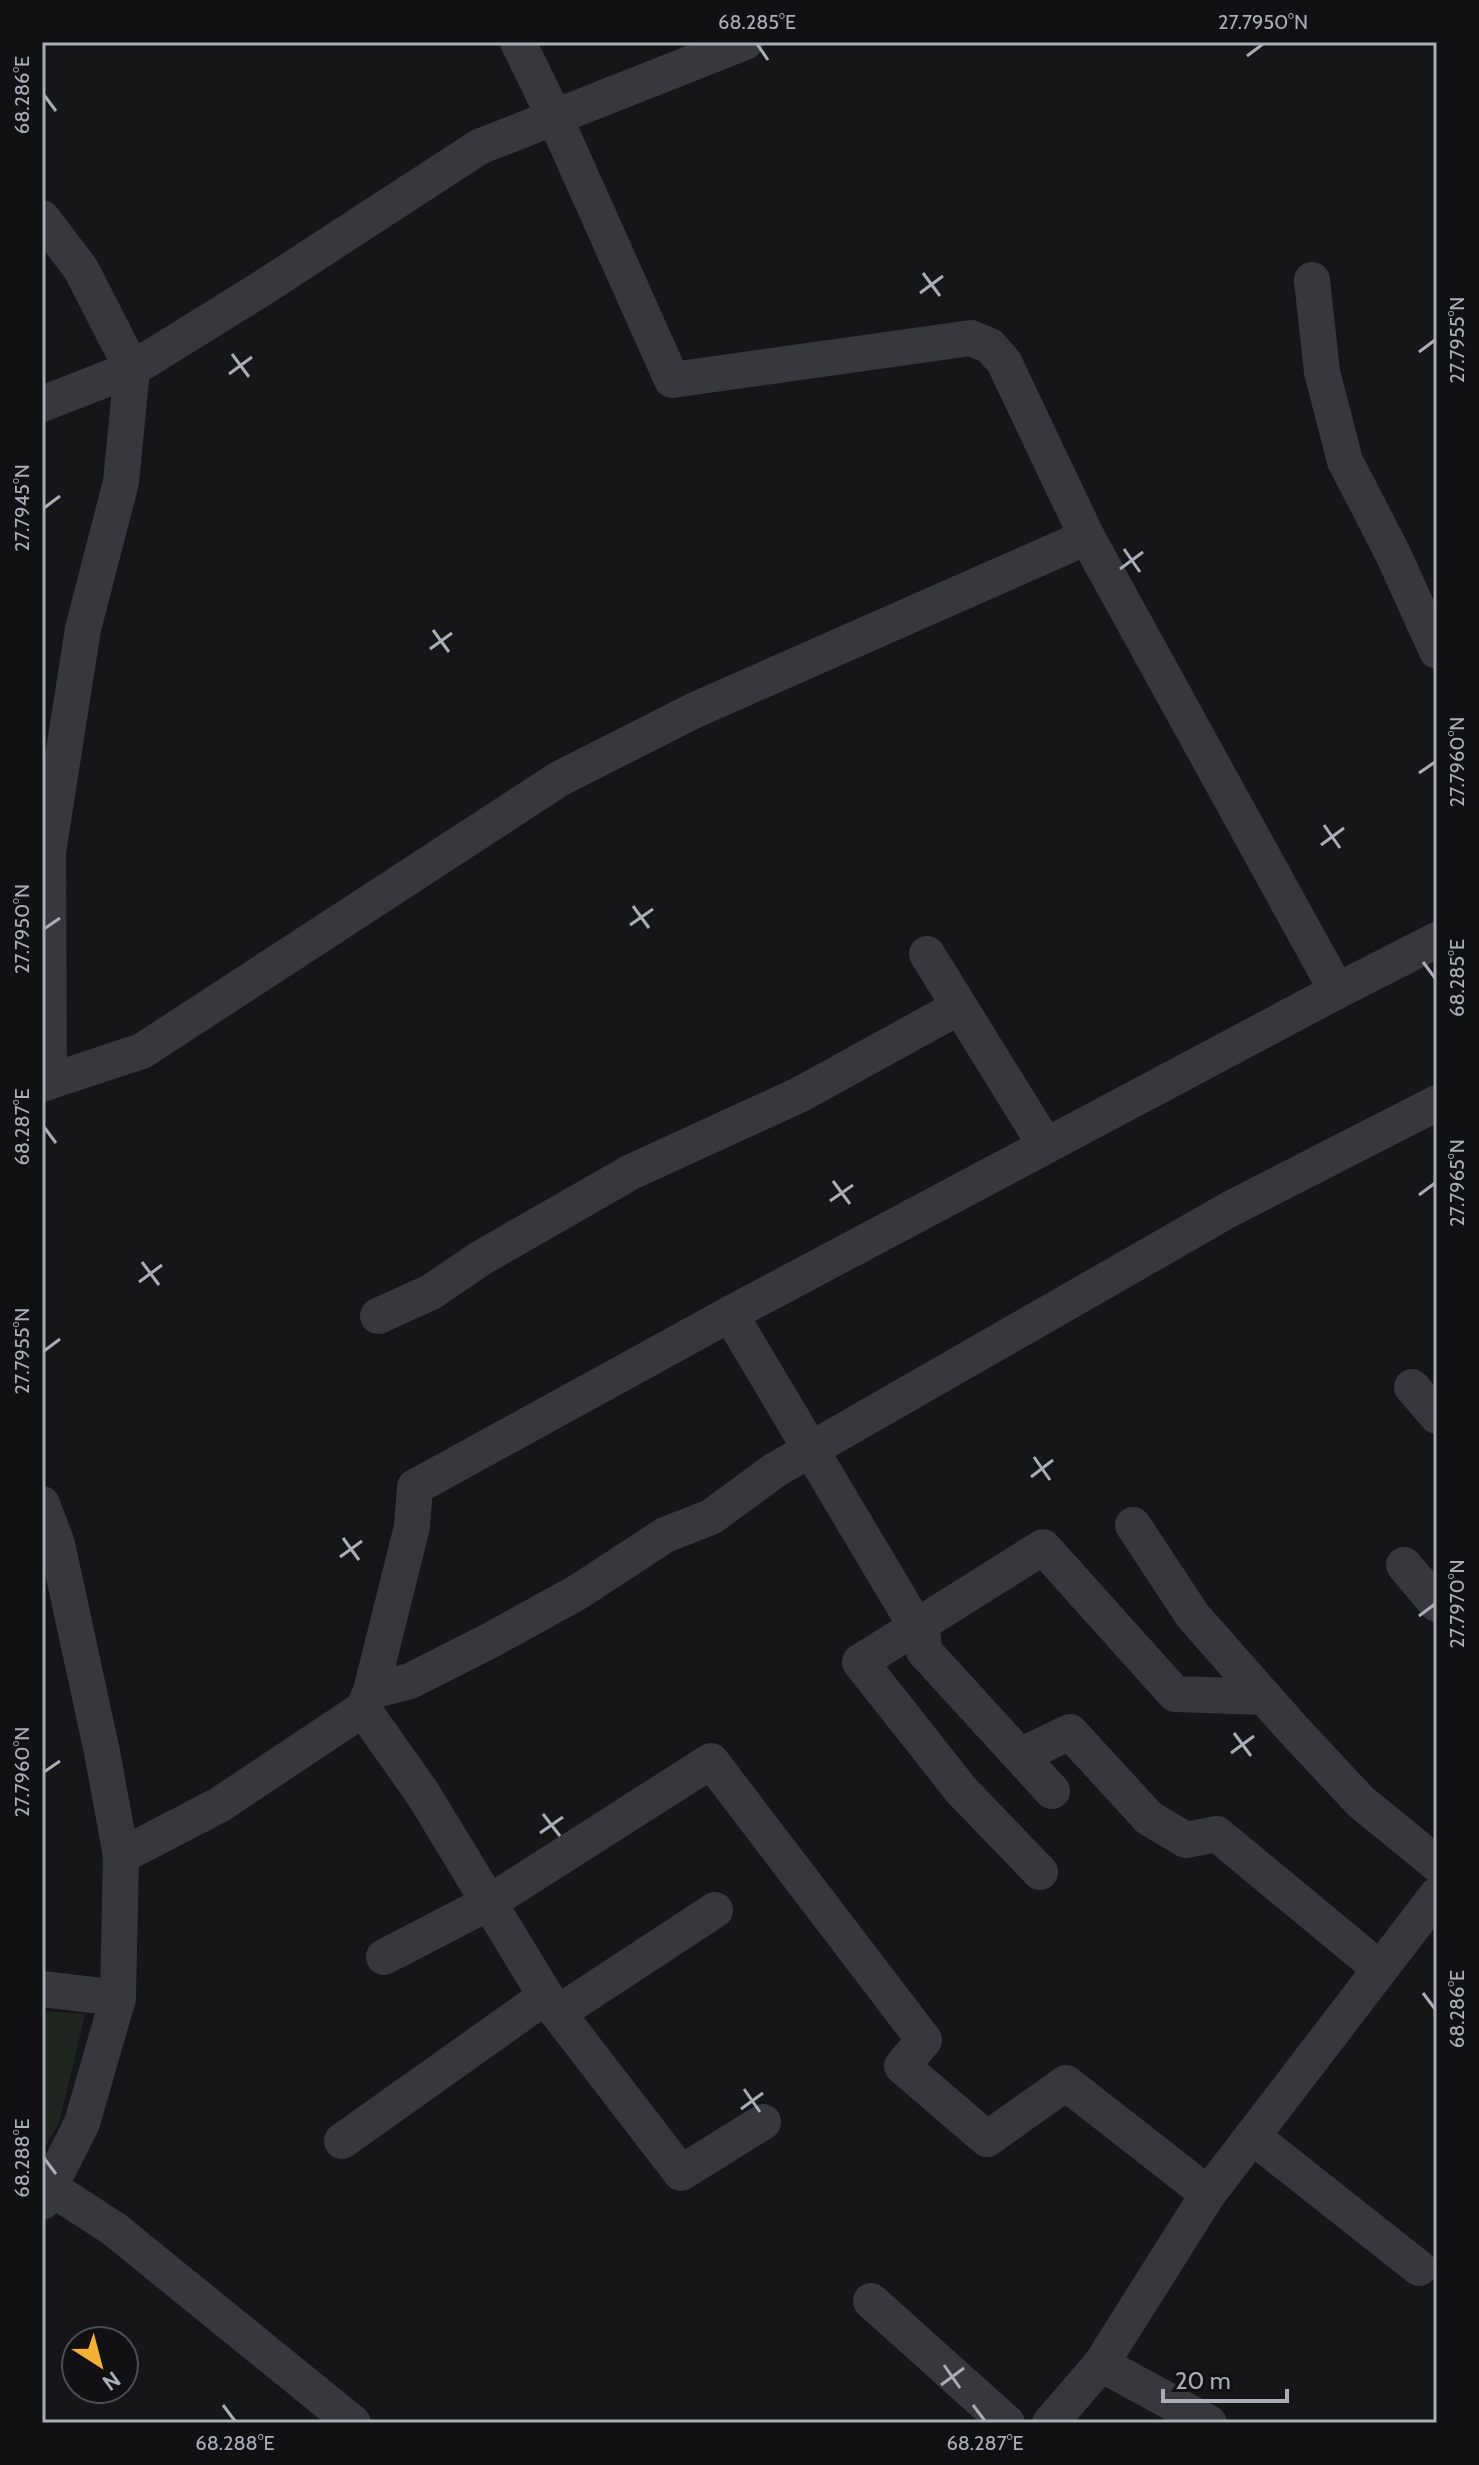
<svg xmlns="http://www.w3.org/2000/svg" width="1479" height="2465" viewBox="0 0 1479 2465" font-family="Cabin,sans-serif">
  <style>
    .green { fill: #1e261f }
    .lines { fill: none; stroke-linecap: round; stroke-linejoin: round }
    .street { stroke: #37383d; stroke-width: 36 }
    .ticks { fill: none; stroke: #a8adb8; stroke-width: 3 }
    .neatline { fill: none; stroke: #a8adb8; stroke-width: 3 }
    .ticks-label { font-size: 20px; text-anchor: middle; fill: #a8adb8 }
  </style>
  <rect width="100%" height="100%" fill="#161618"/>
  <path class="green" d="M42 2011 85 2014 59 2123 42 2153Z"/>
  <g class="lines">
    <g class="street">
      <path d="M518 42 555 118 672 380 971 338 990 346 1004 362 1087 537 1337 991"/>
      <path d="M42 218 81 269 132 369 121 482 83 629 48 852 49 1081"/>
      <path d="M1312 280 1322 372 1345 461 1392 552 1437 651"/>
      <path d="M42 404 132 369 261 289 479 147 745 42"/>
      <path d="M927 954 1046 1146"/>
      <path d="M42 1084 142 1051 559 779 693 711 1087 537"/>
      <path d="M730 1314 923 1638 924 1651 1052 1791"/>
      <path d="M378 1316 431 1292 481 1258 631 1172 799 1095 959 1007"/>
      <path d="M1412 1387 1437 1416"/>
      <path d="M42 1504 57 1544 102 1752 121 1856 118 1998 82 2123 42 2202"/>
      <path d="M1133 1525 1193 1616 1291 1727 1360 1801 1437 1864"/>
      <path d="M1404 1565 1437 1604"/>
      <path d="M371 1691 410 1681 491 1640 578 1592 665 1535 711 1517 775 1470 1230 1209 1437 1103"/>
      <path d="M363 1709 423 1794 550 2003 681 2173 763 2122"/>
      <path d="M1020 1756 1070 1732 1149 1818 1186 1840 1217 1834 1380 1969"/>
      <path d="M121 1856 219 1805 363 1709 371 1691 412 1527 415 1487 730 1314 1337 991 1437 940"/>
      <path d="M1040 1872 961 1790 860 1662 1043 1547 1175 1694 1265 1697"/>
      <path d="M384 1957 490 1902 711 1761 924 2040 902 2066 987 2139 1066 2083 1208 2194"/>
      <path d="M42 1989 118 1998"/>
      <path d="M558 2013 715 1910"/>
      <path d="M1252 2136 1419 2268"/>
      <path d="M342 2141 546 1996"/>
      <path d="M51 2188 114 2229 353 2423"/>
      <path d="M871 2301 1007 2423"/>
      <path d="M1101 2364 1209 2423"/>
      <path d="M1050 2423 1101 2364 1208 2194 1437 1895"/>
    </g>
  </g>
  <path class="ticks" d="M757 44 768 60M1247 56 1263 44M44 95 56 111M923 273 940 296M920 293 943 276M1419 352 1435 340M232 354 249 377M229 374 252 357M44 508 60 496M1124 549 1140 572M1120 569 1143 552M433 630 449 652M430 649 452 633M1419 773 1435 762M1324 825 1340 848M1321 845 1344 828M633 906 649 928M630 925 653 909M44 929 60 918M1423 962 1435 978M44 1127 56 1143M833 1181 850 1204M1419 1195 1435 1183M830 1201 853 1185M142 1262 159 1285M139 1282 162 1265M44 1351 60 1339M1034 1457 1050 1480M1031 1477 1053 1460M343 1538 359 1560M340 1557 362 1541M1419 1616 1435 1604M1234 1733 1251 1756M1231 1753 1254 1736M44 1772 60 1761M543 1814 560 1836M540 1833 563 1817M1423 1993 1435 2009M744 2089 760 2112M741 2109 763 2093M44 2158 56 2174M944 2365 960 2388M941 2385 964 2368M223 2405 235 2421M973 2405 985 2421"/>
  <rect width="1479" height="2465" fill="none" stroke="#111113" stroke-width="88"/>
  <g transform="translate(100 2365) rotate(144)"><circle r="38" fill="#111113" stroke="#4d4f55" stroke-width="2"/>
  <path d="M0-6L14 30L0 20L-14 30Z" fill="#f2b134"/>
  <text y="-12" font-size="22" font-weight="bold" text-anchor="middle" fill="#a8adb8">N</text>
  </g>
  <path d="M1163 2389v12h124v-12" fill="none" stroke="#a8adb8" stroke-width="4"/>
  <text x="1175" y="2389" font-size="24" fill="#a8adb8" stroke="#111113" stroke-width="6" paint-order="stroke">20 m</text>
  <rect x="44" y="44" width="1391" height="2377" class="neatline"/>
  <g class="ticks-label">
    <text x="757" y="29">68.285°E</text>
    <text x="1263" y="29">27.7950°N</text>
    <text transform="translate(22 95) rotate(-90)" y="7">68.286°E</text>
    <text transform="translate(1457 340) rotate(-90)" y="7">27.7955°N</text>
    <text transform="translate(22 508) rotate(-90)" y="7">27.7945°N</text>
    <text transform="translate(1457 762) rotate(-90)" y="7">27.7960°N</text>
    <text transform="translate(22 929) rotate(-90)" y="7">27.7950°N</text>
    <text transform="translate(1457 978) rotate(-90)" y="7">68.285°E</text>
    <text transform="translate(22 1127) rotate(-90)" y="7">68.287°E</text>
    <text transform="translate(1457 1183) rotate(-90)" y="7">27.7965°N</text>
    <text transform="translate(22 1351) rotate(-90)" y="7">27.7955°N</text>
    <text transform="translate(1457 1604) rotate(-90)" y="7">27.7970°N</text>
    <text transform="translate(22 1772) rotate(-90)" y="7">27.7960°N</text>
    <text transform="translate(1457 2009) rotate(-90)" y="7">68.286°E</text>
    <text transform="translate(22 2158) rotate(-90)" y="7">68.288°E</text>
    <text x="235" y="2450">68.288°E</text>
    <text x="985" y="2450">68.287°E</text>
  </g>
</svg>
